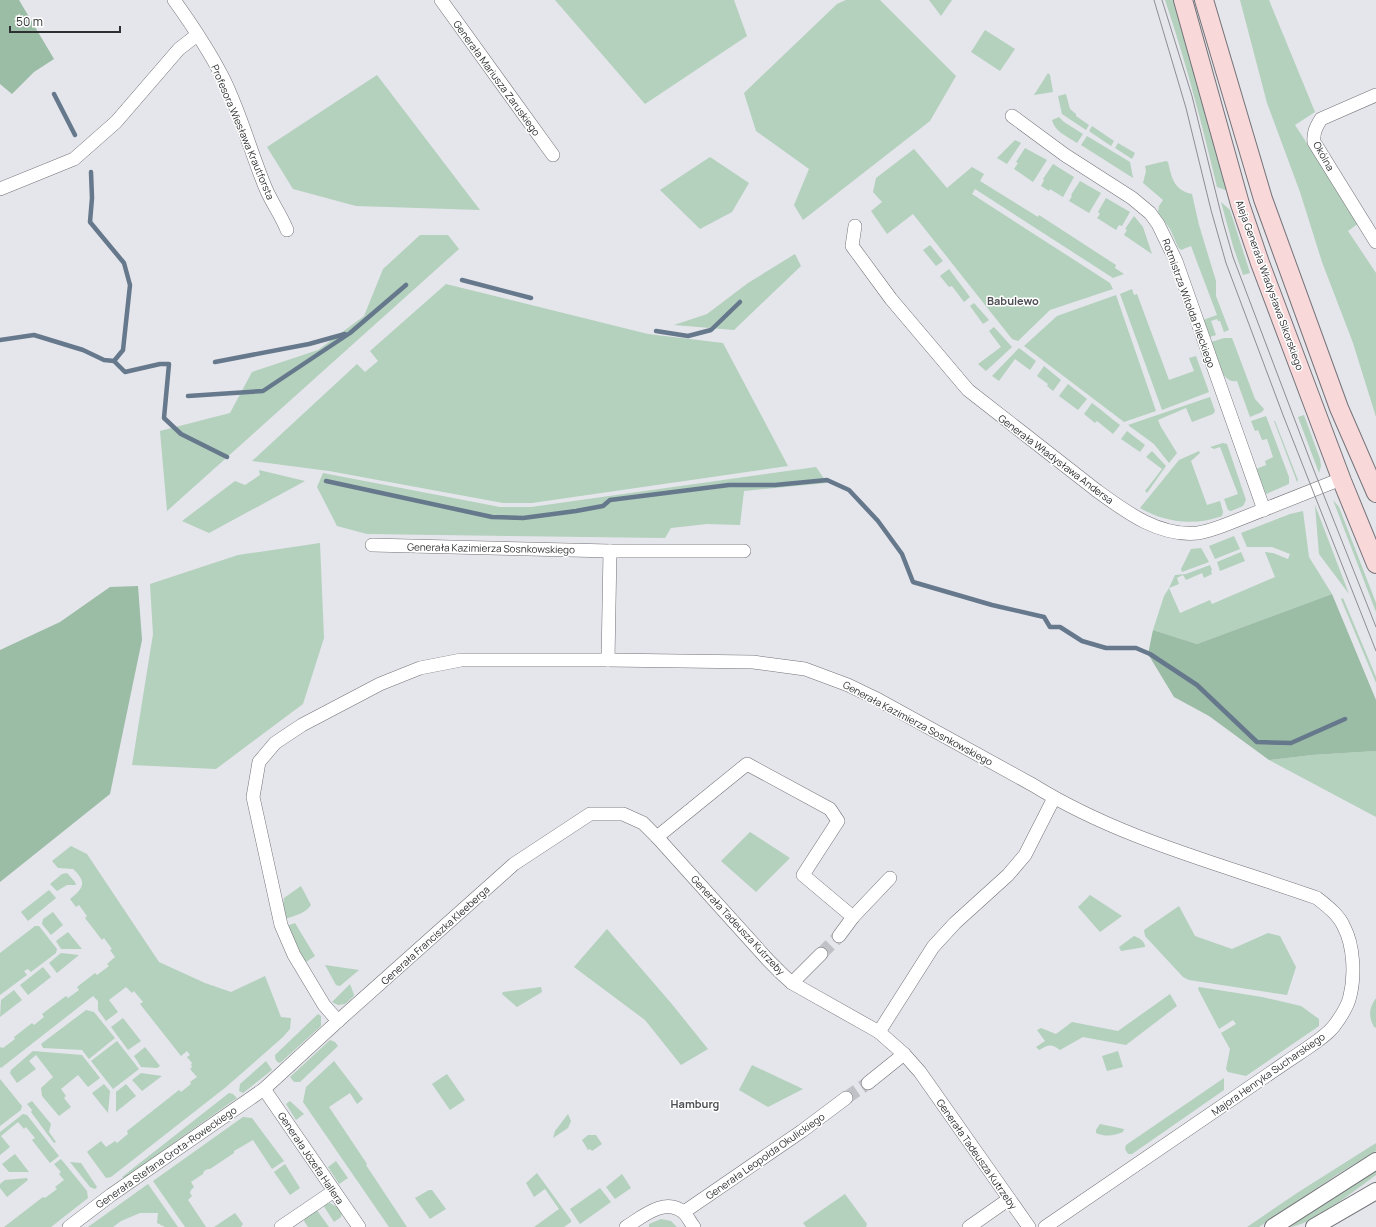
<svg xmlns="http://www.w3.org/2000/svg" width="1376" height="1227" viewBox="0 0 1376 1227" font-family="Manrope,sans-serif">
  <style>
    .green { fill: #b3d1bc }
    .forest { fill: #9bbca5 }
    .lines { fill: none; stroke-linecap: round; stroke-linejoin: round }
    .stream { stroke: #66788b; stroke-width: 4.5 }
    .minor-tunnel { stroke: #c0c1c7; stroke-width: 13; stroke-dasharray: 13 6; stroke-linecap: butt }
    .minor-casing { stroke: #737379; stroke-width: 14 }
    .tertiary-casing { stroke: #737379; stroke-width: 18 }
    .secondary-casing { stroke: #737379; stroke-width: 20 }
    .minor { stroke: #fff; stroke-width: 13 }
    .tertiary { stroke: #fff; stroke-width: 16 }
    .secondary { stroke: #f8d8d8; stroke-width: 18 }
    .tram { stroke: #8d8d92; stroke-width: 1 }
    .labels { text-anchor: middle; stroke-width: 3; stroke-linejoin: round; paint-order: stroke }
    .street-label { font-size: 10px; fill: #2e2f31; stroke: #fff }
    .neighbourhood-label { font-size: 11px; font-weight: bold; fill: #4d4e53; stroke: #fff }
  </style>
  <rect width="100%" height="100%" fill="#e5e5ec"/>
  <g class="green">
    <path d="M555 0H734L747 36 645 104Z"/>
    <path d="M846 0H880L956 76 930 121 803 220 794 205 809 169 756 131 744 93 837 4Z"/>
    <path d="M929 0H952L941 16Z"/>
    <path d="M1165 0H1174L1228 191 1217 187C1202 124 1186 62 1165 0Z"/>
    <path d="M1240 0H1269L1315 112 1295 125 1359 223 1348 231 1376 273V417L1353 343 1322 262 1300 192 1267 103Z"/>
    <path d="M985 30 1015 49 1000 71 971 52Z"/>
    <path d="M1048 73 1050 75 1053 92 1034 95Z"/>
    <path d="M377 75 480 210 356 206 293 189 267 147Z"/>
    <path d="M1066 94 1070 109 1076 114V116L1089 125 1086 130 1062 114 1058 96Z"/>
    <path d="M1059 117 1064 122 1083 134 1077 143C1067 136 1055 132 1052 120Z"/>
    <path d="M1092 126 1114 141 1111 146 1089 131Z"/>
    <path d="M1087 136 1130 162 1133 178 1081 145Z"/>
    <path d="M1015 140 1021 143 1007 164 997 158Z"/>
    <path d="M1118 143 1135 153 1132 159 1115 148Z"/>
    <path d="M1025 148 1047 160 1033 182 1014 169 1018 163 1016 162Z"/>
    <path d="M914 149 947 188 972 167 984 174 980 181 1038 217 1039 215 1116 265 1115 268 1124 274 1113 278 975 189 972 194 1110 283 1113 289 1050 310 1018 341 1012 339 913 214 887 234 871 211 882 202 873 192 876 178Z"/>
    <path d="M710 157 749 183 732 212 700 229 660 190Z"/>
    <path d="M1166 161 1168 162C1172 179 1174 190 1192 194L1199 225 1216 281V296L1229 330 1224 332 1220 321H1218L1217 319 1211 321 1216 335 1210 337 1203 320 1217 315 1191 246 1181 250 1178 247 1170 229 1158 212 1159 206 1163 200 1143 183 1146 171 1145 166Z"/>
    <path d="M1053 164 1074 177 1063 197 1050 189 1049 191 1041 186 1044 180 1043 179Z"/>
    <path d="M1080 181 1101 193 1089 213 1069 201 1072 196 1071 195Z"/>
    <path d="M1106 198 1130 212 1122 226 1119 225 1116 230 1097 218 1100 214 1098 212Z"/>
    <path d="M1221 202 1230 210 1250 273 1243 275 1233 246Z"/>
    <path d="M1134 216 1143 227 1152 254 1124 235 1127 230 1125 229Z"/>
    <path d="M420 235H448L459 249 167 511 160 431 230 413 252 372 318 350 364 316 383 269Z"/>
    <path d="M930 245 943 261 936 266 923 250Z"/>
    <path d="M795 254 801 266 734 330 674 325 707 314 748 283Z"/>
    <path d="M949 269 970 297 964 302 952 286 949 287 940 276Z"/>
    <path d="M446 284 648 334 723 343 788 466 532 503H503L329 471 252 461 357 364 365 372 378 361 370 351Z"/>
    <path d="M1132 289 1134 295 1137 294 1169 380 1194 371 1189 358 1196 356 1209 392 1162 410 1120 294Z"/>
    <path d="M1116 295 1156 411 1124 422 1024 346 1057 316Z"/>
    <path d="M974 303 989 320 983 324 970 306Z"/>
    <path d="M994 327 1012 347 986 371 978 364 1001 347 989 331Z"/>
    <path d="M1224 338H1232L1255 399 1264 409 1262 412 1250 417 1237 381C1221 385 1215 353 1211 342Z"/>
    <path d="M1019 348 1036 361 1030 370 1015 359 999 381 992 376Z"/>
    <path d="M1044 366 1061 380 1053 391 1047 386 1048 384 1037 376Z"/>
    <path d="M1068 384 1087 399 1078 410 1059 396Z"/>
    <path d="M1210 397 1215 411 1213 414 1192 422 1186 408 1158 420 1161 427 1177 453 1169 463 1154 444 1128 425Z"/>
    <path d="M1092 403C1102 410 1110 418 1120 425L1113 434 1097 421 1095 423 1084 414Z"/>
    <path d="M1304 415 1320 459 1321 466 1319 473 1298 417Z"/>
    <path d="M1266 416 1289 477V484L1266 494 1256 469 1266 465 1265 461 1273 457 1267 439 1262 440 1258 430 1255 431 1251 421Z"/>
    <path d="M1274 421H1275L1298 480 1297 482Z"/>
    <path d="M1127 431 1145 445 1140 452 1121 439Z"/>
    <path d="M1223 443 1227 444 1246 500 1243 506 1231 511 1228 510 1224 499 1238 494 1220 447 1214 449 1210 447Z"/>
    <path d="M1152 451 1166 466 1147 493 1145 491 1162 469 1146 457Z"/>
    <path d="M1199 451 1200 453 1191 461 1207 505 1220 501 1223 512 1222 516C1195 526 1166 523 1140 508L1179 460Z"/>
    <path d="M816 467 827 483 744 491 740 525 707 524 671 528 665 538 367 534 337 526 317 487 323 473 500 507H531Z"/>
    <path d="M259 470 305 481 209 533 182 521 235 481 245 485 260 475Z"/>
    <path d="M1333 500 1339 507 1376 603V612Z"/>
    <path d="M1315 505 1349 594 1319 554Z"/>
    <path d="M1303 511 1309 557 1332 594 1197 644 1153 630 1164 596 1169 588 1175 575 1186 574 1210 565 1212 570 1211 571 1212 574 1204 578 1202 573 1186 580 1183 575 1177 578 1179 584 1169 588 1180 613 1210 600 1212 604 1275 577 1265 552 1273 553 1288 559 1290 554 1272 547H1247L1241 533 1290 514Z"/>
    <path d="M1234 536 1240 549 1215 559 1209 546Z"/>
    <path d="M320 543 324 638 303 704 216 769 132 765 153 634 150 584 238 555Z"/>
    <path d="M1201 548 1209 562 1182 572 1181 569 1191 549Z"/>
    <path d="M1241 552 1245 561 1220 571 1217 562Z"/>
    <path d="M1343 598 1376 677V683L1341 599Z"/>
    <path d="M1376 751V817L1269 760 1312 755Z"/>
    <path d="M750 832 790 858 756 892 721 861Z"/>
    <path d="M71 846 87 854 159 962 205 983 231 992 265 976 281 1017 291 1018 290 1029 283 1037 226 1087 111 1177 106 1178 87 1152 88 1151 101 1141 106 1147 115 1141 117 1143 128 1134 127 1131 179 1090 181 1092 191 1084 190 1082 197 1077 190 1069 192 1067 191 1065 192 1063 187 1057 190 1055 187 1051 181 1056 140 1004 143 1002 134 991 132 993 126 987 109 1000 118 1012 106 1021 98 1010V1001L93 996 1 1068 0 1067V1048L1 1047 3 1048 15 1039 14 1037 32 1023 34 1025 44 1017 42 1014 66 996 68 998 79 990 77 987 95 973 97 975 109 966 107 964 115 957 110 950 112 949 104 938 102 940 85 918 87 916 79 905 76 907 70 899C84 888 87 882 73 869L58 868 52 861Z"/>
    <path d="M67 873 75 882 76 885H67L57 891 50 884 62 874Z"/>
    <path d="M301 886 311 905C306 913 294 916 285 919L282 912 284 898Z"/>
    <path d="M49 890 56 898 28 921 21 912Z"/>
    <path d="M1090 895 1122 916 1100 932 1078 907Z"/>
    <path d="M1179 906 1195 936 1232 949 1268 933 1280 936 1296 967 1287 995 1189 980 1183 977 1145 936 1144 930Z"/>
    <path d="M53 912 63 925 51 935 42 924 43 919Z"/>
    <path d="M295 923 315 956 306 962 303 961 284 927Z"/>
    <path d="M35 926H39L57 949 56 953 31 972 28 969 24 971 27 975 0 995V953Z"/>
    <path d="M607 929 671 1003 708 1049 681 1065 645 1020 574 967Z"/>
    <path d="M68 932 82 949H61L56 941Z"/>
    <path d="M1134 936C1139 938 1145 941 1145 947L1121 951 1119 947Z"/>
    <path d="M61 953 79 955 57 973 49 963Z"/>
    <path d="M325 965 359 970 340 986 336 985Z"/>
    <path d="M43 967 51 977 28 995 20 985Z"/>
    <path d="M350 984 353 992 354 996 345 1004 338 1005 332 1002Z"/>
    <path d="M541 987 542 992 517 1007 502 994 503 992Z"/>
    <path d="M1199 987 1262 997 1301 1006 1319 1019V1026L1246 1076 1228 1072 1226 1069 1230 1049 1221 1033 1236 1024 1233 1020 1219 1029 1198 989Z"/>
    <path d="M14 990 22 1000 0 1017 1 1000Z"/>
    <path d="M1170 994 1177 1006 1126 1045 1083 1037 1060 1050C1051 1043 1048 1045 1039 1050L1036 1047 1045 1041 1037 1030 1041 1028 1056 1034 1072 1022 1118 1031Z"/>
    <path d="M1376 998V1028L1374 1027C1368 1016 1369 1008 1376 998Z"/>
    <path d="M86 1010 94 1012 115 1038 89 1059 82 1050 43 1048 41 1044Z"/>
    <path d="M318 1014 321 1016V1026L280 1063C276 1062 275 1059 275 1055Z"/>
    <path d="M123 1018 141 1041 128 1050 111 1027Z"/>
    <path d="M330 1040 335 1042 338 1046 300 1082H294L290 1077Z"/>
    <path d="M117 1041 139 1069 113 1089 91 1061Z"/>
    <path d="M145 1047 160 1066 157 1068 141 1067 134 1056Z"/>
    <path d="M33 1051 82 1055 100 1078 88 1087 78 1075 61 1089 66 1096 64 1098 71 1107 59 1116 42 1096 41 1088 53 1077 36 1055 29 1061 36 1069 17 1083 10 1073 11 1070Z"/>
    <path d="M1118 1051 1123 1067 1107 1071 1102 1056Z"/>
    <path d="M266 1061 272 1070 243 1093 239 1091 240 1084Z"/>
    <path d="M334 1061 363 1099 357 1104 350 1093 329 1107 367 1164 366 1165 407 1227H389L303 1102 306 1087Z"/>
    <path d="M752 1065 803 1089 768 1107 739 1090Z"/>
    <path d="M141 1073 162 1076 142 1091 132 1080Z"/>
    <path d="M447 1074 465 1100 450 1110 432 1084Z"/>
    <path d="M1224 1078V1090L1132 1154H1128L1125 1149 1126 1145Z"/>
    <path d="M0 1079 22 1106 21 1110 0 1126Z"/>
    <path d="M104 1084 110 1091 108 1113 92 1093Z"/>
    <path d="M126 1084 136 1096 116 1112V1092Z"/>
    <path d="M229 1093 233 1094 237 1098 124 1178 122 1177Z"/>
    <path d="M32 1101 51 1124 49 1132 56 1142 54 1143 31 1112 32 1110 27 1104Z"/>
    <path d="M290 1101 304 1114 296 1120 286 1104Z"/>
    <path d="M23 1114 27 1115 59 1156 50 1163 32 1140 35 1138 26 1127 24 1129 18 1122 1 1136 10 1147 0 1155V1132Z"/>
    <path d="M568 1114 571 1121 568 1128 553 1138 555 1131Z"/>
    <path d="M243 1117 252 1118 284 1161 272 1169 253 1140 234 1151V1153L210 1169H208L204 1171 203 1174 191 1182 194 1187 191 1190 190 1193 192 1196 188 1200 206 1227H185L153 1181Z"/>
    <path d="M1100 1124 1124 1129 1123 1132C1113 1136 1106 1137 1096 1133V1130Z"/>
    <path d="M588 1135H596L602 1144 592 1151 590 1149 588 1150 582 1140Z"/>
    <path d="M1376 1143V1151L1338 1174 1259 1227H1247L1297 1193Z"/>
    <path d="M15 1154 29 1172H9L2 1164Z"/>
    <path d="M61 1159 87 1191 88 1198 51 1227H4L43 1197 45 1198 57 1189 55 1187 64 1180 59 1174 61 1172 54 1164Z"/>
    <path d="M336 1161 348 1178 339 1184 328 1167Z"/>
    <path d="M70 1162 81 1163 97 1187 95 1189 90 1187Z"/>
    <path d="M285 1164 300 1188 290 1195 274 1172Z"/>
    <path d="M1376 1171V1175C1358 1188 1309 1227 1289 1227Z"/>
    <path d="M537 1173 571 1220V1222L564 1227H534L559 1209 545 1189 534 1197 526 1183Z"/>
    <path d="M622 1174 631 1188 615 1199 606 1187Z"/>
    <path d="M27 1178 28 1180 7 1197 0 1188V1184L5 1180Z"/>
    <path d="M148 1184 178 1227H165L157 1223 158 1213H140L121 1221 113 1227H88Z"/>
    <path d="M600 1188 611 1202 580 1224 570 1209Z"/>
    <path d="M429 1190H432L446 1209 430 1219 415 1198Z"/>
    <path d="M845 1194 867 1224 866 1227H806L803 1223Z"/>
    <path d="M330 1203 337 1207 342 1213 341 1217 334 1222 323 1205Z"/>
    <path d="M316 1209 329 1227H308L304 1221 305 1217Z"/>
    <path d="M235 1213 243 1224 241 1227H214Z"/>
    <path d="M661 1219 671 1221 677 1227H649V1224Z"/>
  </g>
  <g class="forest">
    <path d="M0 0H19L54 59 34 72 12 94 0 84Z"/>
    <path d="M138 586 142 640 110 794 0 882V650L60 622 110 587Z"/>
    <path d="M1332 594 1376 700V751L1312 755 1269 760 1209 716 1174 697 1148 654 1153 630 1197 644Z"/>
  </g>
  <g class="lines">
    <g class="stream">
      <path d="M54 94 75 135"/>
      <path d="M91 172 92 198 90 222 124 263 130 285 123 350 114 361"/>
      <path d="M462 280 531 298"/>
      <path d="M656 331 688 336 711 330 740 302"/>
      <path d="M0 340 34 335 83 350 104 360 114 361 125 372 160 364H169L164 418 181 434 227 457"/>
      <path d="M215 362 309 344 345 334"/>
      <path d="M188 396 263 391 350 333 406 285"/>
      <path d="M326 481 492 517 523 518 576 511 603 506 610 500 729 485H775L827 480 849 490 878 521 902 554 913 582 992 605 1044 617 1050 627H1060L1082 641 1106 648H1136L1150 654 1197 685 1257 742 1291 743 1345 719"/>
    </g>
    <g class="minor-tunnel">
      <path d="M821 954 839 936"/>
      <path d="M846 1098 868 1083"/>
    </g>
    <defs>
      <g id="minor">
        <path d="M174 0C192 25 210 52 224 80 241 115 251 153 266 189 272 203 281 215 287 230"/>
        <path d="M441 0 553 155"/>
        <path d="M1376 95 1321 119C1316 127 1313 133 1314 142L1376 242"/>
        <path d="M1012 116 1065 155 1132 198 1150 213 1158 224 1176 261 1264 510"/>
        <path d="M0 189 74 159 116 122 179 49 197 35"/>
        <path d="M855 226 852 246 891 299 968 390 1096 490C1126 512 1159 537 1198 533 1209 531 1220 527 1230 523L1341 479"/>
        <path d="M372 545 610 551H744"/>
        <path d="M608 660 610 551"/>
        <path d="M657 837 747 764 830 809 838 821 803 875 853 917 839 936"/>
        <path d="M853 917 890 878"/>
        <path d="M792 983 821 954"/>
        <path d="M338 1021 324 1005 294 955 281 925 253 797 259 762 275 743 302 725 380 684 420 668 461 660H608L753 662 805 669 848 685 875 698 1033 785C1120 839 1221 864 1317 898 1327 906 1339 915 1344 927 1354 946 1355 976 1350 996 1348 1006 1340 1018 1334 1026 1324 1039 1299 1053 1285 1063L1045 1227"/>
        <path d="M879 1032 933 947 955 923 1008 875 1025 855 1054 798"/>
        <path d="M868 1083 904 1054"/>
        <path d="M264 1089 359 1227"/>
        <path d="M684 1212 802 1131 846 1098"/>
        <path d="M69 1227 111 1195 264 1089 338 1021 514 864 590 814H623L643 823 657 837 768 960 783 975 792 983 879 1032 904 1054 920 1072 1029 1227"/>
        <path d="M281 1227 334 1191"/>
        <path d="M626 1227C642 1217 665 1197 683 1212 687 1215 690 1222 694 1227"/>
        <path d="M969 1227 1009 1199"/>
      </g>
      <g id="tertiary">
        <path d="M1273 1227 1376 1161"/>
        <path d="M1314 1227 1376 1191"/>
      </g>
      <g id="secondary">
        <path d="M1183 0 1240 204 1260 263 1342 481 1376 564"/>
        <path d="M1204 0 1263 199 1339 408 1376 493"/>
      </g>
    </defs>
    <use href="#minor" class="minor-casing"/>
    <use href="#tertiary" class="tertiary-casing"/>
    <use href="#secondary" class="secondary-casing"/>
    <use href="#minor" class="minor"/>
    <use href="#tertiary" class="tertiary"/>
    <use href="#secondary" class="secondary"/>
    <g class="tram">
      <path d="M1154 0 1186 108 1211 210 1226 263 1283 415 1376 651"/>
      <path d="M1162 0 1192 96 1223 222 1233 257 1313 468 1376 627"/>
    </g>
  </g>
  <g class="labels">
    <g class="street-label">
      <text transform="translate(497 78) rotate(54)" y="4">Generała Mariusza Zaruskiego</text>
      <text transform="translate(243 132) rotate(67)" y="4">Profesora Wiesława Krautforsta</text>
      <text transform="translate(1324 156) rotate(61)" y="4">Okólna</text>
      <text transform="translate(1270 285) rotate(70)" y="4">Aleja Generała Władysława Sikorskiego</text>
      <text transform="translate(1189 303) rotate(70)" y="4">Rotmistrza Witolda Pileckiego</text>
      <text transform="translate(1056 459) rotate(37)" y="4">Generała Władysława Andersa</text>
      <text transform="translate(491 548) rotate(1)" y="4">Generała Kazimierza Sosnkowskiego</text>
      <text transform="translate(918 723) rotate(28)" y="4">Generała Kazimierza Sosnkowskiego</text>
      <text transform="translate(738 925) rotate(47)" y="4">Generała Tadeusza Kutrzeby</text>
      <text transform="translate(435 935) rotate(-42)" y="4">Generała Franciszka Kleeberga</text>
      <text transform="translate(1268 1074) rotate(-35)" y="4">Majora Henryka Sucharskiego</text>
      <text transform="translate(977 1154) rotate(55)" y="4">Generała Tadeusza Kutrzeby</text>
      <text transform="translate(765 1156) rotate(-35)" y="4">Generała Leopolda Okulickiego</text>
      <text transform="translate(166 1157) rotate(-35)" y="4">Generała Stefana Grota-Roweckiego</text>
      <text transform="translate(311 1158) rotate(56)" y="4">Generała Józefa Hallera</text>
    </g>
    <g class="neighbourhood-label">
      <text x="1013" y="305">Babulewo</text>
      <text x="695" y="1108">Hamburg</text>
    </g>
  </g>
  <path d="M10 26v6h110v-6" fill="none" stroke="#2e2f31" stroke-width="2"/>
  <text x="16" y="26" font-size="12" fill="#2e2f31" stroke="#ffffff" stroke-width="3" paint-order="stroke">50 m</text>
</svg>
